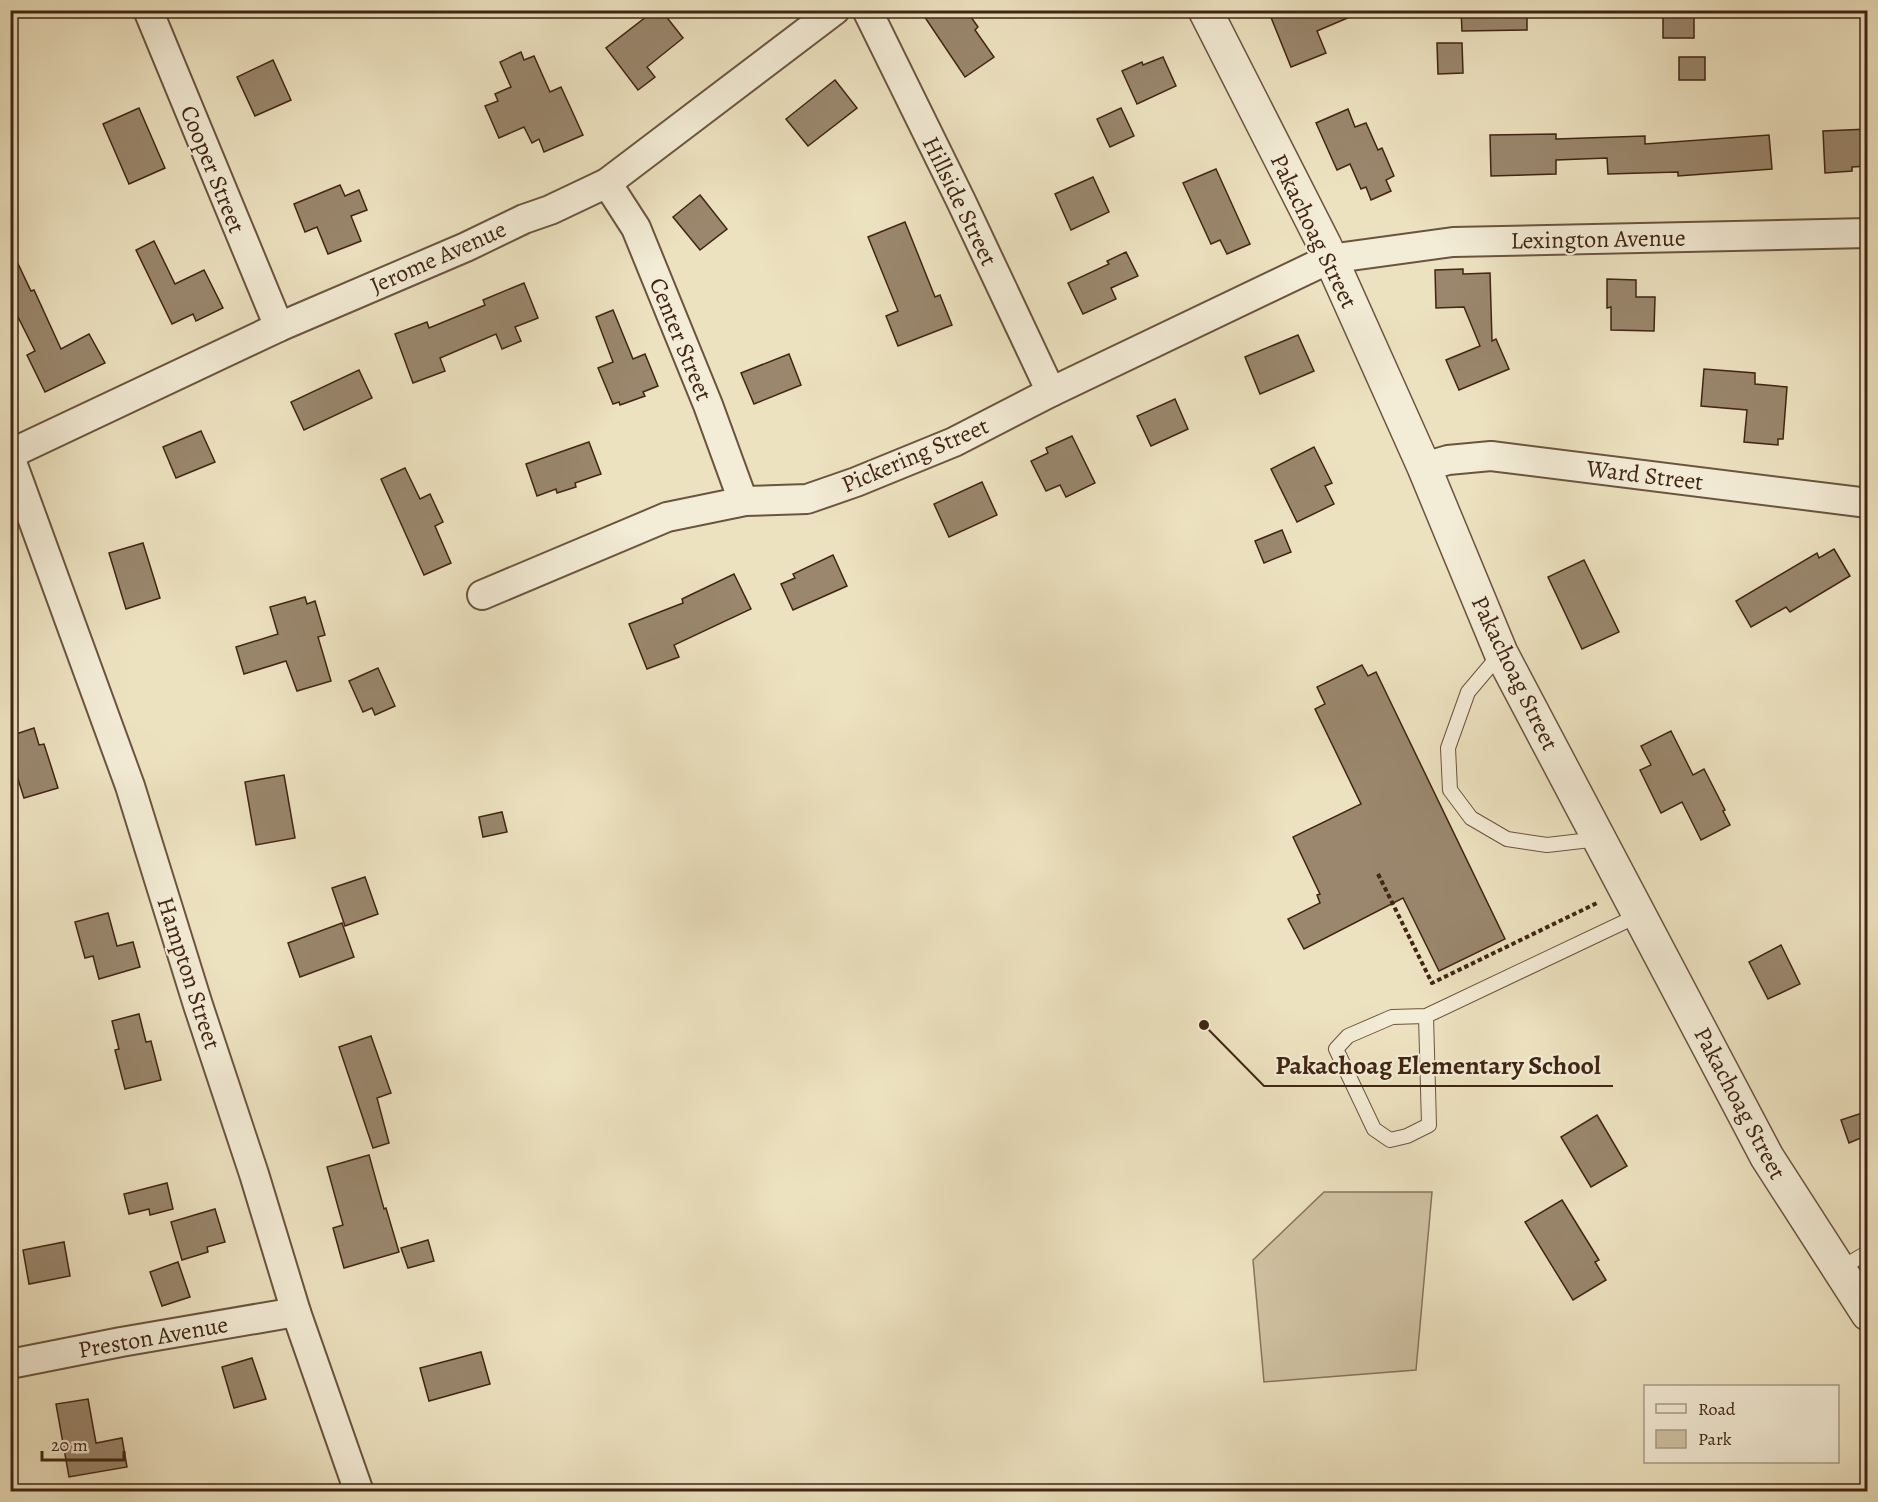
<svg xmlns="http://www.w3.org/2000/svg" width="1878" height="1502" viewBox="0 0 1878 1502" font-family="Alegreya,serif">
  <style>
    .green { fill: #d0c2a3; stroke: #88745b; stroke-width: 1.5 }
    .building { fill: #9a876d; stroke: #402513; stroke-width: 1.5 }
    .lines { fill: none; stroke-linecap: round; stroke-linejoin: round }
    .service-casing { stroke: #6b543e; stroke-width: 16 }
    .minor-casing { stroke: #6b543e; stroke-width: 32 }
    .tertiary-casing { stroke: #6b543e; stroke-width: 36 }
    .path { stroke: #402513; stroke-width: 4; stroke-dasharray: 4.5 3; stroke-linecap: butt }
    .service { stroke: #f3ecd6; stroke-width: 14 }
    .minor { stroke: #f3ecd6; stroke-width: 28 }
    .tertiary { stroke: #f3ecd6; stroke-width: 33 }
    .labels { text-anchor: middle; stroke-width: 4.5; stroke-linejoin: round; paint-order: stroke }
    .street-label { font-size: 24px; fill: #402513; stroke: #f3ecd6 }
    .leader { fill: none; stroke: #402513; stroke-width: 2 }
    .callout-dot { fill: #402513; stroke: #f3ecd6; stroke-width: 2 }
    .callout-label { font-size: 26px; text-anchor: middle; font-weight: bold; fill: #402513; stroke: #f3ecd6; stroke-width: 4.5; stroke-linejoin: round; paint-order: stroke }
  </style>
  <rect width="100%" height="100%" fill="#ede2c0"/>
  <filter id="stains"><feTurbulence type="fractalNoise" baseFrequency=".00333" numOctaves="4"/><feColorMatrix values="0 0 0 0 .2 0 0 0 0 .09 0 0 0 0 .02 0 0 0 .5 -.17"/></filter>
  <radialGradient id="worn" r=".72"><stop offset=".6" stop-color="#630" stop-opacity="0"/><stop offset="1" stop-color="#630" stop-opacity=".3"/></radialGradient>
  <path class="green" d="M1324 1192H1432L1416 1370 1264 1382 1253 1260Z"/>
  <g class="building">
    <path d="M655 10H661L683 38 647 67 655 77 638 90 606 48Z"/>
    <path d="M920 10H966L978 27 975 30 994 57 965 77Z"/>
    <path d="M1268 10H1364V11L1317 31 1326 53 1291 67Z"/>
    <path d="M1461 10H1527V30L1462 31Z"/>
    <rect x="1663" y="10" width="31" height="28"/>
    <path d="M1437 43H1462L1463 73 1438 74Z"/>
    <path d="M521 52 524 60 534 56 550 92 561 87 583 135 544 152 539 139 532 143 524 127 499 138 485 106 498 101 495 94 511 87 500 62Z"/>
    <path d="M1163 57 1176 86 1137 104 1122 71 1142 62 1143 65Z"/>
    <rect x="1679" y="57" width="26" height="23"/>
    <path d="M273 60 291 100 255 116 237 77Z"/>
    <path d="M835 80 857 108 808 146 786 119Z"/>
    <path d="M139 108 165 168 129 184 103 124Z"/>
    <path d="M1121 108 1134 136 1110 147 1097 119Z"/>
    <path d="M1348 109 1355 127 1366 123 1378 150 1382 148 1394 176 1386 180 1391 191 1371 200 1366 187 1361 189 1350 164 1337 170 1316 123Z"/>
    <path d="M1868 129V166L1852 167V171L1825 173 1823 131Z"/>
    <path d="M1556 134V139L1645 136V144L1769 135 1772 169 1678 176V172L1608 174 1607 158 1556 160V174L1491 176 1490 135Z"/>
    <path d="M1216 169 1250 244 1227 254 1220 240 1211 244 1183 183Z"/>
    <path d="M1093 177 1109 212 1071 230 1055 194Z"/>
    <path d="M340 185 345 196 359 190 367 210 351 216 361 241 328 254 317 227 305 232 294 204Z"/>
    <path d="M700 195 727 229 700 250 673 217Z"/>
    <path d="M905 222 935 297 940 295 952 325 898 346 886 316 898 311 868 237Z"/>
    <path d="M154 241 175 284 204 270 223 308 196 321 193 314 172 324 136 250Z"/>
    <path d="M10 247 31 291 34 290 61 349 89 334 105 363 45 392 27 355 35 351 10 301Z"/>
    <path d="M1126 252 1138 276 1111 288 1116 299 1083 314 1068 283 1109 264 1107 261Z"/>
    <path d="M1463 269V274L1490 273 1492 341 1496 339 1509 369 1459 390 1446 360 1480 346 1464 307 1436 308 1435 270Z"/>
    <path d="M1607 279 1636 280V297H1655L1654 331 1611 330V307L1607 308Z"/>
    <path d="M524 283 538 318 515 327 521 341 502 349 496 334 440 358 445 371 413 383 395 334 427 322 429 328 485 305 483 300Z"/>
    <path d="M613 310 633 359 645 354 658 386 643 392 645 396 620 405 619 402 613 404 598 368 613 362 596 317Z"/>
    <path d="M1298 335 1314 371 1260 394 1245 357Z"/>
    <path d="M789 354 801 385 754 404 741 373Z"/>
    <path d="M1704 369 1755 373V384L1787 387 1783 439H1778V445L1744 442 1747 410 1701 406Z"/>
    <path d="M359 370 372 398 304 430 291 402Z"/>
    <path d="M1175 399 1188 429 1151 446 1137 416Z"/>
    <path d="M201 431 215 462 176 478 163 447Z"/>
    <path d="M1072 436 1095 483 1066 497 1060 485 1046 491 1031 461 1048 453 1046 448Z"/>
    <path d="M589 442 601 474 575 483 576 487 557 493 556 489 537 496 526 464Z"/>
    <path d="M1314 447 1332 483 1325 486 1334 504 1297 522 1271 469Z"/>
    <path d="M405 468 420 499 430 494 443 522 435 526 451 563 424 575 381 479Z"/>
    <path d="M982 482 997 515 949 537 934 504Z"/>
    <path d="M1282 530 1291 552 1264 563 1255 541Z"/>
    <path d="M143 543 160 598 126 609 109 553Z"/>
    <path d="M1834 549 1850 576 1790 612 1786 607 1751 627 1736 601 1817 553 1819 558Z"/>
    <path d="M833 555 847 586 793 610 781 584 795 578 793 574Z"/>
    <path d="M1584 560 1619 632 1582 649 1548 577Z"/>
    <path d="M734 574 751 609 674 645 679 657 647 669 629 624 683 603 682 599Z"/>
    <path d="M305 597 307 604 315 601 325 635 318 637 331 681 297 691 286 661 244 674 236 647 278 634 270 607Z"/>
    <path d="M1362 665 1368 676 1376 672 1505 939 1439 971 1403 898 1304 949 1288 919 1320 903 1317 895 1320 894 1293 837 1361 804 1315 709 1325 704 1317 687Z"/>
    <path d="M378 668 395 706 375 715 372 708 363 712 349 681Z"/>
    <path d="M34 728 39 745 44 744 58 788 24 798 10 754V736Z"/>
    <path d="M1671 731 1693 775 1704 769 1725 810 1723 811 1730 825 1701 840 1682 802 1661 813 1640 770 1651 765 1641 746Z"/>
    <path d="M284 775 295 838 256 845 245 782Z"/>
    <path d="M502 812 507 832 483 837 479 817Z"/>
    <path d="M365 877 378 914 345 926 332 888Z"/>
    <path d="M108 913 117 946 133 942 140 967 99 979 93 956 85 958 75 922Z"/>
    <path d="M342 923 354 957 300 977 288 943Z"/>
    <path d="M1781 945 1800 984 1768 999 1749 962Z"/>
    <path d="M139 1014 146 1042 151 1041 161 1080 125 1089 115 1050 119 1049 112 1021Z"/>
    <path d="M371 1036 391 1093 377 1098 389 1143 373 1148 339 1047Z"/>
    <path d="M1868 1111V1135L1849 1143 1841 1120Z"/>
    <path d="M1597 1115 1627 1166 1591 1187 1561 1137Z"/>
    <path d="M369 1155 384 1209 386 1208 399 1252 344 1268 333 1228 343 1225 327 1167Z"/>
    <path d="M167 1183 173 1209 150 1215 149 1209 129 1214 124 1194Z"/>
    <path d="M1562 1200 1599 1260 1595 1262 1606 1280 1573 1300 1525 1222Z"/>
    <path d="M215 1209 225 1242 207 1247 208 1252 182 1260 171 1222Z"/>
    <path d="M428 1240 434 1261 408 1268 401 1248Z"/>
    <path d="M64 1242 70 1276 29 1284 23 1250Z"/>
    <path d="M178 1262 190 1297 162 1306 150 1272Z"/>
    <path d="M481 1352 490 1384 429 1401 420 1368Z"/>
    <path d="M252 1358 266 1399 234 1408 222 1367Z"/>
    <path d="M88 1399 96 1443 122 1438 127 1467 69 1477 56 1404Z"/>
  </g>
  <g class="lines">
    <defs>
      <g id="service">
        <path d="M1501 653 1468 692 1448 748 1450 790 1471 818 1507 839 1547 845 1599 839"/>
        <path d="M1426 1016 1429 1125 1407 1136 1390 1140 1374 1129 1336 1049 1348 1036 1392 1017 1426 1016 1639 915"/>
        <path d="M1838 1270 1868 1252"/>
      </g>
      <g id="minor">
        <path d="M148 10 279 327"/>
        <path d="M867 10 961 201 1051 392"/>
        <path d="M607 183 636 228 708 405 743 501"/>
        <path d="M10 454 279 327 466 247 524 219 550 210 607 183 835 10"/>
        <path d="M10 457 130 786 198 1005 254 1174 296 1312 359 1492"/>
        <path d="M1424 467 1448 460 1491 456 1868 503"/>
        <path d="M482 595 667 517 745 501 807 499 856 482 954 442 1051 392 1329 259 1453 242 1868 233"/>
        <path d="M10 1364 121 1342 296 1312"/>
      </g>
      <path id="tertiary" d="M1205 10 1325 246 1424 467 1501 653 1767 1157 1868 1314"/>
    </defs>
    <use href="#service" class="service-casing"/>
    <use href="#minor" class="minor-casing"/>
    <use href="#tertiary" class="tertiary-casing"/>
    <path class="path" d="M1378 874 1432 983 1599 902"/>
    <use href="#service" class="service"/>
    <use href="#minor" class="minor"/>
    <use href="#tertiary" class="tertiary"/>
  </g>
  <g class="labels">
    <g class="street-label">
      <text transform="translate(213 169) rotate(68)" y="8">Cooper Street</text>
      <text transform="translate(960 201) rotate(64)" y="8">Hillside Street</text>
      <text transform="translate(1314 231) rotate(64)" y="8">Pakachoag Street</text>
      <text transform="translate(1598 239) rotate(-1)" y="8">Lexington Avenue</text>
      <text transform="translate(438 257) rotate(-24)" y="8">Jerome Avenue</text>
      <text transform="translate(681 339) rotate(68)" y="8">Center Street</text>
      <text transform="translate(915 455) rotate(-23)" y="8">Pickering Street</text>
      <text transform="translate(1645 475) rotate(7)" y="8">Ward Street</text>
      <text transform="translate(1515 673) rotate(64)" y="8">Pakachoag Street</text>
      <text transform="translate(189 973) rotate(72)" y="8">Hampton Street</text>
      <text transform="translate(1740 1103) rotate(62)" y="8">Pakachoag Street</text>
      <text transform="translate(153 1337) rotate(-10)" y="8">Preston Avenue</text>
    </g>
  </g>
  <path class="leader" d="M1204 1025L1264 1086H1613"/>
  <circle class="callout-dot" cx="1204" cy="1025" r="6"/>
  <g class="callout-label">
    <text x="1438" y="1074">Pakachoag Elementary School</text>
  </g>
  <rect width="1878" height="1502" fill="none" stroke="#ede2c0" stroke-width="36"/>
  <rect x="12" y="12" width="1854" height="1478" fill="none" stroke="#402513" stroke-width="3"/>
  <rect x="18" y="18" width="1842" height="1466" fill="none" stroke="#402513" stroke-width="1.5"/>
  <rect x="1644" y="1385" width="195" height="78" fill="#f3ecd6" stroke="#ab9c88" stroke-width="1.5"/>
  <rect x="1656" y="1404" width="30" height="9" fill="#f3ecd6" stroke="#ab9c88" stroke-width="1.5"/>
  <text x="1698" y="1415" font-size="18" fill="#402513">Road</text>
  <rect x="1656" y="1430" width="30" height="18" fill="#d0c2a3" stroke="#ab9c88" stroke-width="1.5"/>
  <text x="1698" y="1445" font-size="18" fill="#402513">Park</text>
  <path d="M42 1451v9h82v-9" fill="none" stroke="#402513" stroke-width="3"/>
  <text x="51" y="1451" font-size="18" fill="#402513" stroke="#f3ecd6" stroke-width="4.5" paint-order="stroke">20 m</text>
  <rect width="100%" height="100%" filter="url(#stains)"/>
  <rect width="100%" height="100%" fill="url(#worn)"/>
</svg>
